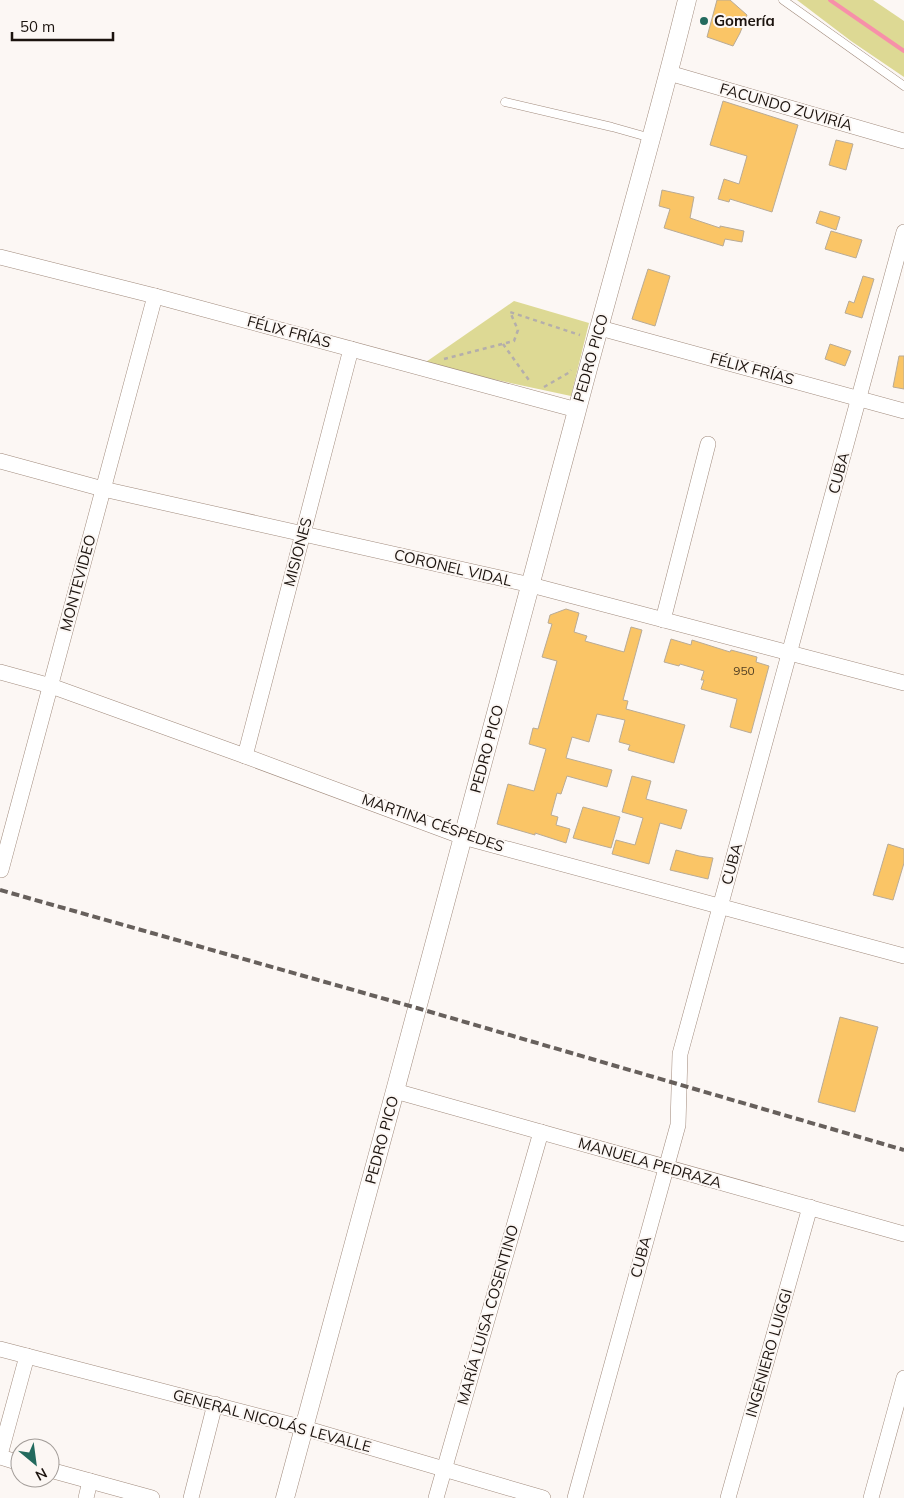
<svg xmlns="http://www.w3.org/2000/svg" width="904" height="1498" viewBox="0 0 904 1498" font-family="Mulish,sans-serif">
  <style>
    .green { fill: #ddd994 }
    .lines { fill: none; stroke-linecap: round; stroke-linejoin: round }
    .stream { stroke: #f790a9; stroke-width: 4 }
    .building { fill: #fac566; stroke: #b9ab96 }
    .service-casing { stroke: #a18b7d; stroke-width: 9 }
    .minor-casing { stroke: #a18b7d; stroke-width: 16 }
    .tertiary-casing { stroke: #a18b7d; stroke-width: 19 }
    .path { stroke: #b4aeab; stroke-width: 2.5; stroke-dasharray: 4 4; stroke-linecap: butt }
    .service { stroke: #fff; stroke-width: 8 }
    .minor { stroke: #fff; stroke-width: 15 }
    .tertiary { stroke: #fff; stroke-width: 18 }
    .rail { stroke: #67605c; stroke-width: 4; stroke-dasharray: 8 4; stroke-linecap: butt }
    .poi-dot { fill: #236a5e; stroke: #fcf7f4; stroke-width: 2 }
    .labels { text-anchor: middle; stroke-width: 4; stroke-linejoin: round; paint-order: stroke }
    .number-label { font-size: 12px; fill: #534024 }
    .poi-label { font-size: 15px; font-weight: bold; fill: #1b130e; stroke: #fcf7f4; text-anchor: start }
    .street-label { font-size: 15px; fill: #1b130e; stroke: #fcf7f4 }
  </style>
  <rect width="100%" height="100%" fill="#fcf7f4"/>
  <g class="green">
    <path d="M797 0H873L904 21V77L851 41Z"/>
    <path d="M514 301 589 323 571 396 423 364Z"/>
  </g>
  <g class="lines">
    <path class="stream" d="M830 0 904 51"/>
  </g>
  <g class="building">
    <path d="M717 0H730L747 15 740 33 733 46 707 37Z"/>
    <path d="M723 101 798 125 772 212 730 199 729 202 718 199 724 179 739 184 747 156 710 145Z"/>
    <path d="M836 140 853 144 846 170 829 165Z"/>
    <path d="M662 190 694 197 690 218 720 228V226L744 231 742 242 725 239 723 246 664 228 670 209 659 206Z"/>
    <path d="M820 211 840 217 836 230 816 223Z"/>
    <path d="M831 231 862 240 856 258 825 249Z"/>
    <path d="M648 269 670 276 655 326 632 319Z"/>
    <path d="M863 276 874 279 862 318 845 313 849 301 854 303Z"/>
    <path d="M830 344 851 351 845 366 825 359Z"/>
    <path d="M899 356H904V389L893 387Z"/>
    <path d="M566 609 579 613 574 632 587 636 585 641 624 652 631 627 642 630 623 700 628 701 626 709 685 725 674 763 628 750 630 745 619 742 625 720 597 714 589 742 572 737 566 758 612 770 607 787 567 776 561 794 557 793 551 815 558 817 556 825 570 829 566 843 535 833V835L497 824 508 784 534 791 546 749 529 744 533 728 538 729 557 661 542 657 552 624 548 623 550 615Z"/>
    <path d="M671 639 691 645 692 640 730 652 731 650 757 657 756 662 769 666 751 733 730 727 737 699 701 689 704 680H701L704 671 680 664 679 666 664 662Z"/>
    <path d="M632 776 651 781 646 799 687 810 681 829 660 823 649 864 612 854 616 840 635 845 643 818 622 812Z"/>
    <path d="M583 807 620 817 611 848 573 838Z"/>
    <path d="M888 844 904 849V863L893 900 873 895Z"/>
    <path d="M676 850 699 856 713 858 708 879 670 870Z"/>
    <path d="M840 1017 878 1027 855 1112 818 1102Z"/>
  </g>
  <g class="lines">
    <defs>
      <g id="service">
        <path d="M783 0 904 86"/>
        <path d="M505 102 612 127 651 138"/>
      </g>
      <g id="minor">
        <path d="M669 73 904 141"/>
        <path d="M0 257 155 296 577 410"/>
        <path d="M600 328 904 411"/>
        <path d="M0 461 103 489 531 585 904 683"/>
        <path d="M663 620 708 444"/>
        <path d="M0 672 51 686 245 756 463 837 904 956"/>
        <path d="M245 756 351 349"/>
        <path d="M1 870 155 296"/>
        <path d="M395 1091 904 1234"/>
        <path d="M0 1349 304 1428 543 1498"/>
        <path d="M0 1455 27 1356"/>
        <path d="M0 1457 20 1463"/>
        <path d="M50 1470 152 1498"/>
        <path d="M86 1498 90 1481"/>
        <path d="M191 1498 215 1404"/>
        <path d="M436 1498 541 1132"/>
        <path d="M575 1498 678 1125 680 1054 904 232"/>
        <path d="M728 1498 810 1207"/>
        <path d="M871 1498 904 1378"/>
      </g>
      <path id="tertiary" d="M285 1498C383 1137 480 775 576 414 612 276 653 139 687 0"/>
    </defs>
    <use href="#service" class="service-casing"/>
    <use href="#minor" class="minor-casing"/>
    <use href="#tertiary" class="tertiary-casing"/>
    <g class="path">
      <path d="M503 344 531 383"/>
      <path d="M444 359 514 341 518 330 510 312 580 335"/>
      <path d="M544 387 570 372 571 370"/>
    </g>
    <use href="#service" class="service"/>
    <use href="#minor" class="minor"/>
    <use href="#tertiary" class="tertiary"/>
    <path class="rail" d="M0 890 417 1008 904 1150"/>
  </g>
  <circle class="poi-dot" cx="704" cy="21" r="5"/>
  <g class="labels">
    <g class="number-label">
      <text x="744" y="675">950</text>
    </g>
    <g class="poi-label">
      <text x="714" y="26">Gomería</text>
    </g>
    <g class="street-label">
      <text transform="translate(786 107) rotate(16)" y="5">FACUNDO ZUVIRÍA</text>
      <text transform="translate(289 332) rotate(15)" y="5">FÉLIX FRÍAS</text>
      <text transform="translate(591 358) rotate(-74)" y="5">PEDRO PICO</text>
      <text transform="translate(752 369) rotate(15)" y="5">FÉLIX FRÍAS</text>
      <text transform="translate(839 473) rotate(-75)" y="5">CUBA</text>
      <text transform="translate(298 552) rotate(-75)" y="5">MISIONES</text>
      <text transform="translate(453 568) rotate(13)" y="5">CORONEL VIDAL</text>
      <text transform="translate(78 583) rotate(-75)" y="5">MONTEVIDEO</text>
      <text transform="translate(487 749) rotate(-75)" y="5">PEDRO PICO</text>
      <text transform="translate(433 823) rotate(19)" y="5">MARTINA CÉSPEDES</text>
      <text transform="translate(732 864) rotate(-75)" y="5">CUBA</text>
      <text transform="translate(382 1140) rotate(-75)" y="5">PEDRO PICO</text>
      <text transform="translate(650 1163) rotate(16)" y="5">MANUELA PEDRAZA</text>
      <text transform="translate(641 1257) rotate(-75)" y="5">CUBA</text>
      <text transform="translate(488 1315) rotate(-74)" y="5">MARÍA LUISA COSENTINO</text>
      <text transform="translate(769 1353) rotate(-74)" y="5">INGENIERO LUIGGI</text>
      <text transform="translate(272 1421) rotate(15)" y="5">GENERAL NICOLÁS LEVALLE</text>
    </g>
  </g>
  <g transform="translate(35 1463) rotate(151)"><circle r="24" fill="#fcf7f4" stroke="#a29c98"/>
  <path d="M0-4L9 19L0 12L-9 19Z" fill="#236a5e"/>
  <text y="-8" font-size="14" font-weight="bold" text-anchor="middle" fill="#1b130e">N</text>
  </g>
  <path d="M12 32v8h101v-8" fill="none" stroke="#1b130e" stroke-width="2.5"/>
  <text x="20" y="32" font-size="15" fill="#1b130e" stroke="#fcf7f4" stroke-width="4" paint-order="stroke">50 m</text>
</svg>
